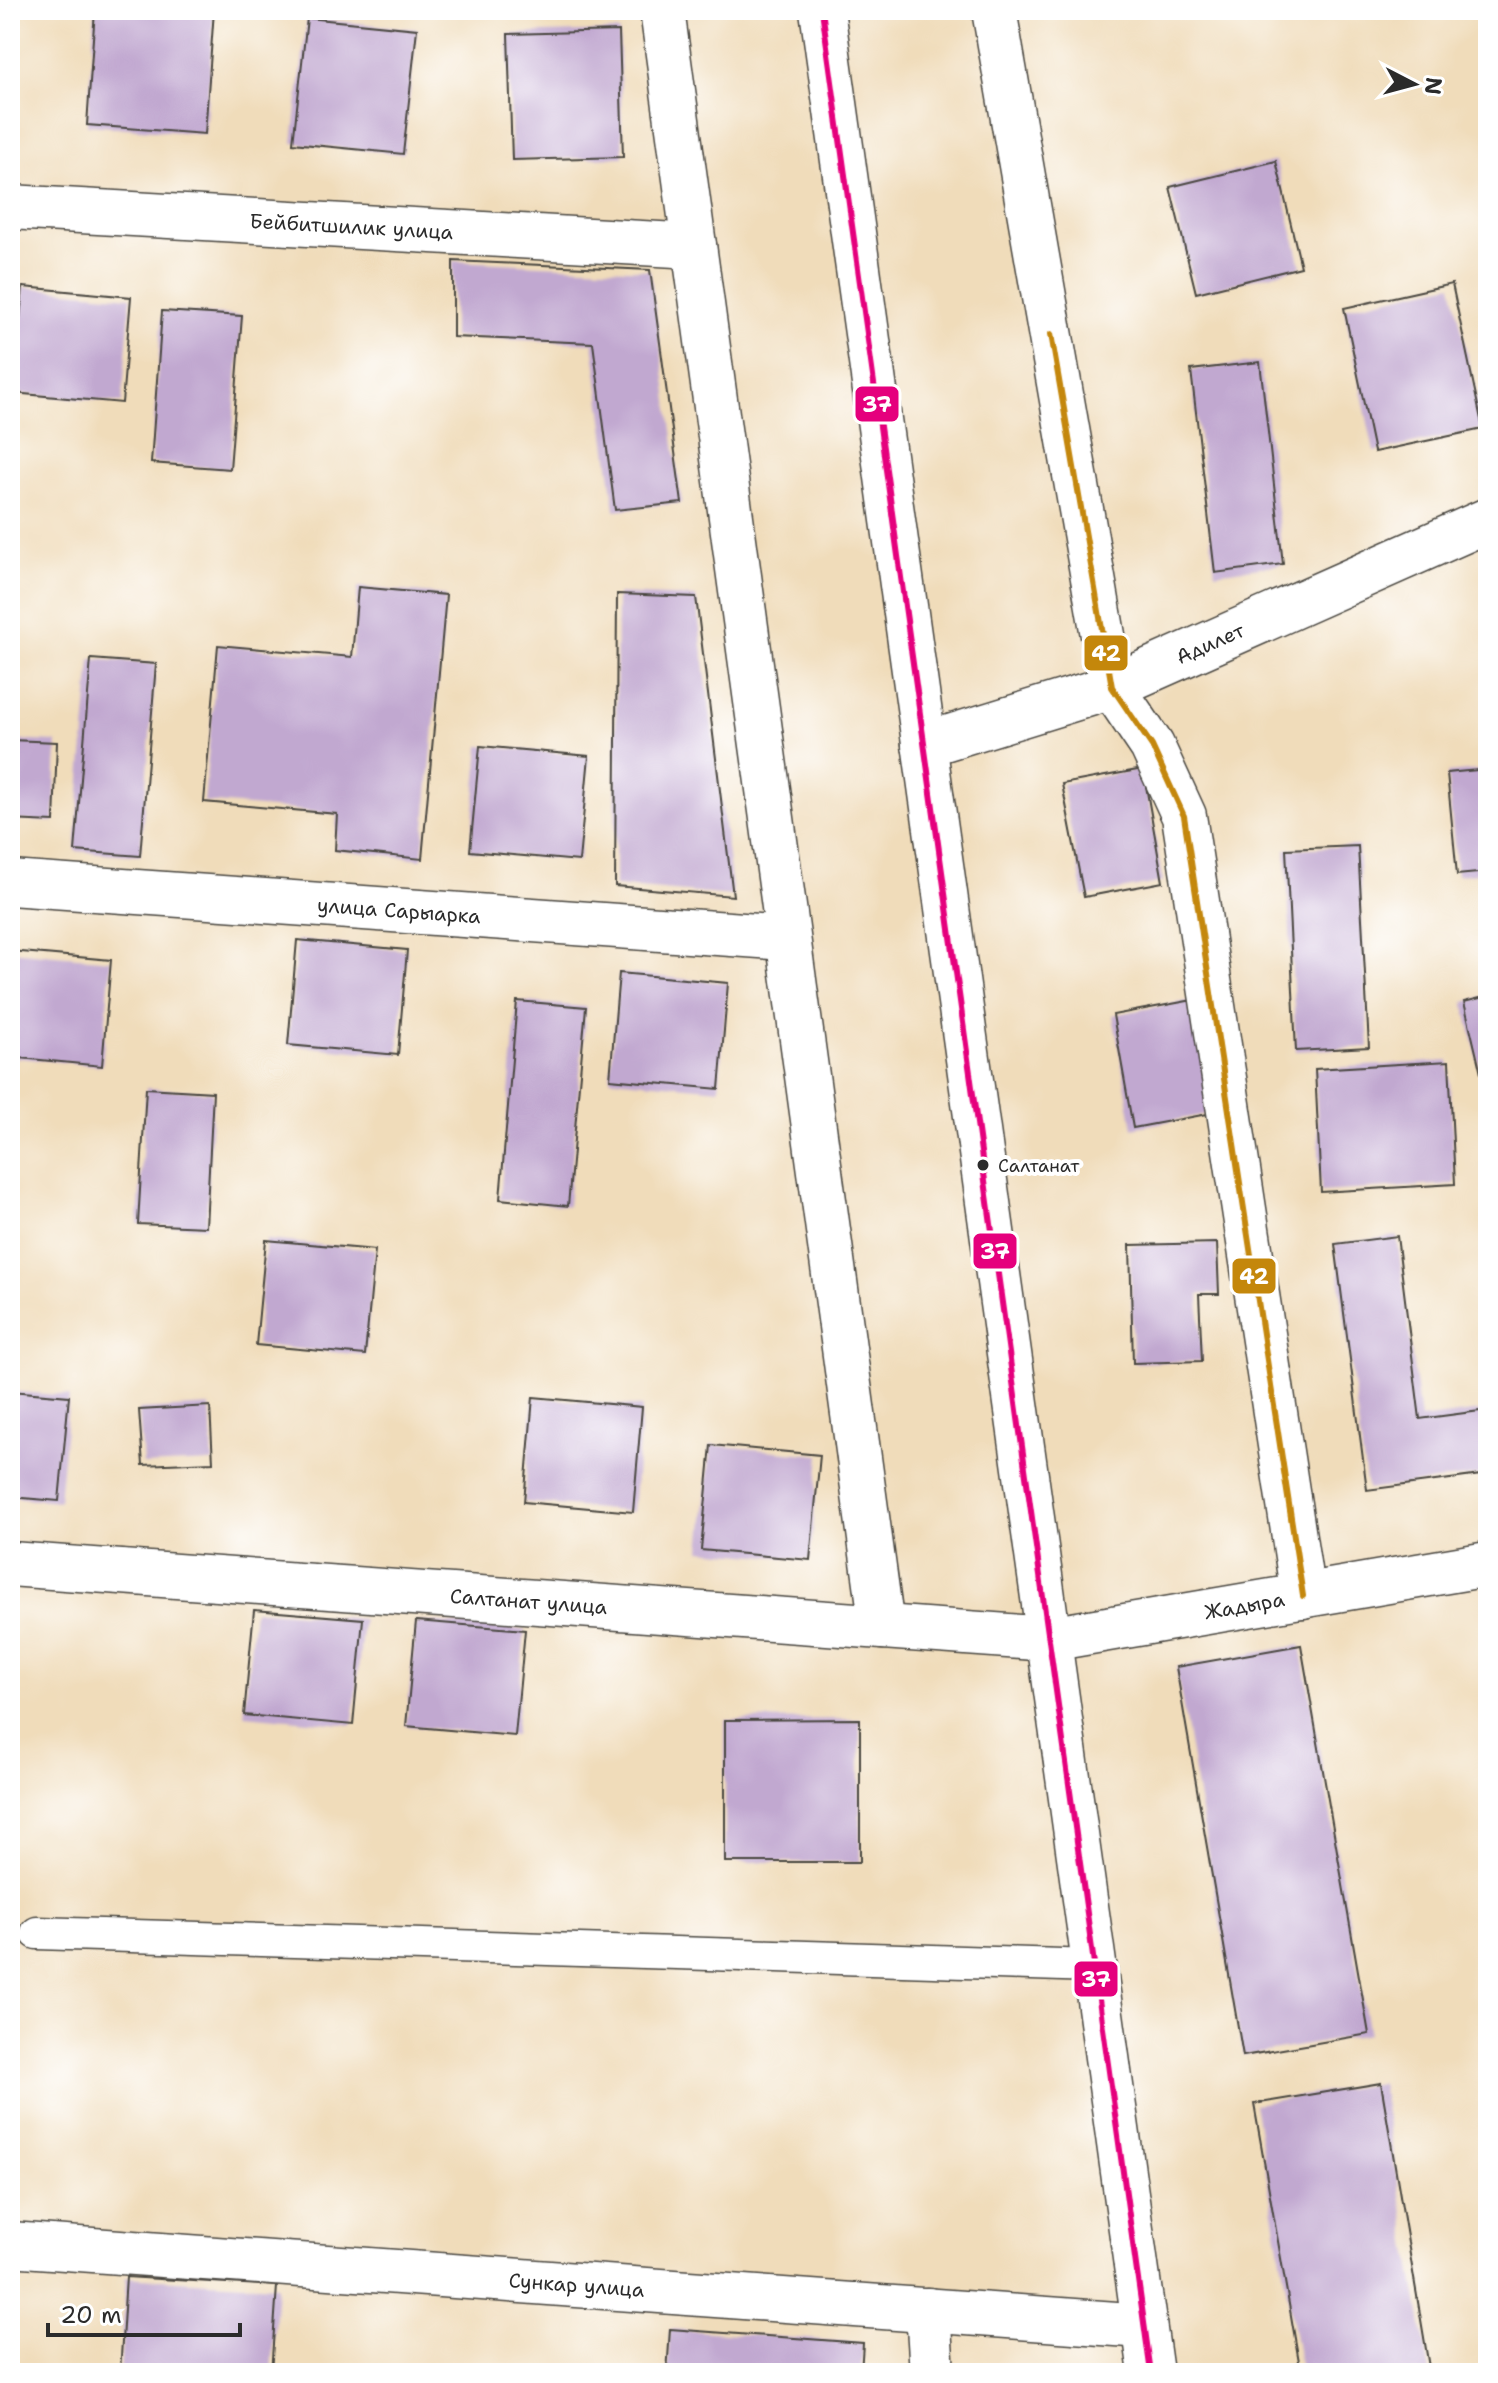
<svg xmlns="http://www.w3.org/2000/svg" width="1498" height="2383" viewBox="0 0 1498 2383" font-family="'Shantell Sans',sans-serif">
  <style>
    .building { fill: #c1a8d0 }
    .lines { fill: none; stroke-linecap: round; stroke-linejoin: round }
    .lane-casing { stroke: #494640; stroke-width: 35 }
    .street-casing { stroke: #494640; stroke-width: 47 }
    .secondary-casing { stroke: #494640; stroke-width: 47 }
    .lane { stroke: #fff; stroke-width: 32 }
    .street { stroke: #fff; stroke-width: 44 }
    .secondary { stroke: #fff; stroke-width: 44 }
    .bus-1-casing { stroke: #fff; stroke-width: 12 }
    .bus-2-casing { stroke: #fff; stroke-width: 12 }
    .bus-1 { stroke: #e5007d; stroke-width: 6 }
    .bus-2 { stroke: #c4870b; stroke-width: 6 }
    .bus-dot { fill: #2b2b2b; stroke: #fff; stroke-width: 3 }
    .labels { text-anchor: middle; stroke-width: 8; stroke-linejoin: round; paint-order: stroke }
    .bus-label { font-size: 18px; fill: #2b2b2b; stroke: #fff; text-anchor: start }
    .street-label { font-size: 20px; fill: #2b2b2b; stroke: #fff }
    .line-badge { stroke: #fff; stroke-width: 3 }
    .badge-label { font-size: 22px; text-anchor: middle; font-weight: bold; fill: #fff }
  </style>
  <rect width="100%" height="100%" fill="#fff"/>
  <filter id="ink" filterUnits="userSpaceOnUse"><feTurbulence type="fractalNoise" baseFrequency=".0125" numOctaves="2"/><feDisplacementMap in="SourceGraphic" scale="16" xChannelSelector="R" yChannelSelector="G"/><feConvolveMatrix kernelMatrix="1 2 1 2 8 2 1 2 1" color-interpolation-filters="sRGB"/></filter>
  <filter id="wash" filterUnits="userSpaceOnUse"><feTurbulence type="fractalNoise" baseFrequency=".006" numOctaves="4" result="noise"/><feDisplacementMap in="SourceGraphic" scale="32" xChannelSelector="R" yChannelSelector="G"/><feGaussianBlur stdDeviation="1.8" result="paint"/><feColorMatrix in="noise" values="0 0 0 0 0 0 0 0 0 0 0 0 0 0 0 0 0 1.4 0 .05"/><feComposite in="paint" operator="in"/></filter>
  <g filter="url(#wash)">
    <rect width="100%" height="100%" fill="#f0dcba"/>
    <g id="blocks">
      <g class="building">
        <path d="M95 10H214L205 134 87 125Z"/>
        <path d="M307 18 417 29 403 154 293 143Z"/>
        <path d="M619 31 623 157 512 160 508 34Z"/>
        <path d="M1276 161 1301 267 1196 293 1170 187Z"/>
        <path d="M453 261 650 270 682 503 615 510 593 343 453 337Z"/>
        <path d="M1452 284 1483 429 1374 452 1344 308Z"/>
        <path d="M23 287 131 297 122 403 13 393Z"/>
        <path d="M162 311 242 316 230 469 151 463Z"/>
        <path d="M1260 362 1283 564 1215 573 1191 370Z"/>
        <path d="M358 587 446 595 422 859 335 850 337 814 204 802 218 645 352 657Z"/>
        <path d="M617 594 696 597 733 896 615 886Z"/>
        <path d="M91 659 156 664 140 856 75 851Z"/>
        <path d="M10 740 57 742 54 822 10 820Z"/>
        <path d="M480 746 589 756 579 861 470 851Z"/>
        <path d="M1143 769 1163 882 1084 897 1062 784Z"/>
        <path d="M1488 769V872L1457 875 1447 773Z"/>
        <path d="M1358 846 1369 1047 1296 1051 1286 849Z"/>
        <path d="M297 940 407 950 398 1055 288 1045Z"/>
        <path d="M10 951 111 960 102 1066 10 1057Z"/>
        <path d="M619 973 728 983 719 1089 610 1079Z"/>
        <path d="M1488 996V1099H1487L1464 1002Z"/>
        <path d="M1193 1000 1213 1113 1133 1128 1113 1015Z"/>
        <path d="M517 1001 586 1007 568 1206 500 1199Z"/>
        <path d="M1449 1061 1455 1184 1321 1192 1315 1069Z"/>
        <path d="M146 1088 213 1092 206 1227 138 1224Z"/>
        <path d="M1397 1236 1420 1419 1488 1410V1474L1367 1490 1335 1244Z"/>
        <path d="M266 1240 375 1250 365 1355 256 1345Z"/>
        <path d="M1217 1243 1219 1294H1199L1202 1361 1133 1363 1130 1245Z"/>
        <path d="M10 1391 69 1396 59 1501 10 1497Z"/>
        <path d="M533 1397 642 1407 633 1512 524 1502Z"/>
        <path d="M210 1406 213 1462 143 1465 139 1410Z"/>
        <path d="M711 1445 820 1455 810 1560 701 1550Z"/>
        <path d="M254 1610 363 1619 353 1725 244 1715Z"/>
        <path d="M416 1621 525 1630 515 1736 406 1726Z"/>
        <path d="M1301 1645 1369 2034 1243 2056 1176 1667Z"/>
        <path d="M860 1719V1862H725V1720Z"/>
        <path d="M1381 2083 1430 2373H1301L1254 2104Z"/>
        <path d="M126 2277 277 2286 271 2373H120Z"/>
        <path d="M670 2329 863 2343 861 2373H667Z"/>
      </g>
    </g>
  </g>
  <g filter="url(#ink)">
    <use href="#blocks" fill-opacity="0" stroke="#494640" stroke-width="2"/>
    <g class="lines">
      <defs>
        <path id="lane" d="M37 1933 1094 1966"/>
        <g id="street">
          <path d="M662 10 882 1627"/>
          <path d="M994 10 1112 687 1152 746 1184 816 1303 1596"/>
          <path id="s1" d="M10 207 694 246"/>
          <path id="s2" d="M924 745 1112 687 1488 520"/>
          <path id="s3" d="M10 883 787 938"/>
          <path id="s4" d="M10 1564 1049 1639 1488 1564"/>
          <path id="s5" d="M10 2244 1144 2326"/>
          <path d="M928 2310 932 2373"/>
        </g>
        <path id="secondary" d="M822 10 1151 2373"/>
      </defs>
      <use href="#lane" class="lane-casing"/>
      <use href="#street" class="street-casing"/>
      <use href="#secondary" class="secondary-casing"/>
      <use href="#lane" class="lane"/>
      <use href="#street" class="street"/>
      <use href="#secondary" class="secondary"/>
      <defs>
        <path id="bus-1" d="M822 10 1151 2373"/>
        <path id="bus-2" d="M1051 334 1112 687 1152 746 1184 816 1303 1596"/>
      </defs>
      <use href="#bus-1" class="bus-1-casing"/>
      <use href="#bus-2" class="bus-2-casing"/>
      <use href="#bus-1" class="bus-1"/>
      <use href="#bus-2" class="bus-2"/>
    </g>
  </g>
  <circle class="bus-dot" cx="983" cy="1165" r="7"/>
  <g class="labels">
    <g class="bus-label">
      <text x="998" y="1172">Салтанат</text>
    </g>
    <g class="street-label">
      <text dy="7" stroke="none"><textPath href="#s1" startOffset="342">Бейбитшилик улица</textPath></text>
      <text dy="7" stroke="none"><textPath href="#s2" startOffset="304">Адилет</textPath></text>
      <text dy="7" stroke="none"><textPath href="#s3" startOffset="390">улица Сарыарка</textPath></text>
      <text dy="7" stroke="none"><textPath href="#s4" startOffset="520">Салтанат улица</textPath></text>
      <text dy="7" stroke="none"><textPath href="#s4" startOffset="1240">Жадыра</textPath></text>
      <text dy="7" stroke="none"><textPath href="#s5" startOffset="568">Сункар улица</textPath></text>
    </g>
  </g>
  <g class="line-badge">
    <rect x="854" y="385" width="46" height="38" rx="8" fill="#e5007d"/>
    <rect x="1083" y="634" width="46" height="38" rx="8" fill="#c4870b"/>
    <rect x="972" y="1232" width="46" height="38" rx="8" fill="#e5007d"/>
    <rect x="1231" y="1257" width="46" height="38" rx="8" fill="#c4870b"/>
    <rect x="1073" y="1960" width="46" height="38" rx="8" fill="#e5007d"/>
  </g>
  <g class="badge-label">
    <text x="877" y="412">37</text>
    <text x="1106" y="661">42</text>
    <text x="995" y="1259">37</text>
    <text x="1254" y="1284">42</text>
    <text x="1096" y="1987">37</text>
  </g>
  <rect width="1498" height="2383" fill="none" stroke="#fff" stroke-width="40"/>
  <g transform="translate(1414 84) rotate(96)" stroke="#ffffff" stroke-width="6" paint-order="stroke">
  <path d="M0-6L14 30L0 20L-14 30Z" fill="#2b2b2b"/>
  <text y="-12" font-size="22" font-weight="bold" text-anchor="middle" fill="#2b2b2b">N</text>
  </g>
  <path d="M48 2323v12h192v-12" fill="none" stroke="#2b2b2b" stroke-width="4"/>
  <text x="60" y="2323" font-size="24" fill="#2b2b2b" stroke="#ffffff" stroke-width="6" paint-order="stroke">20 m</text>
</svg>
